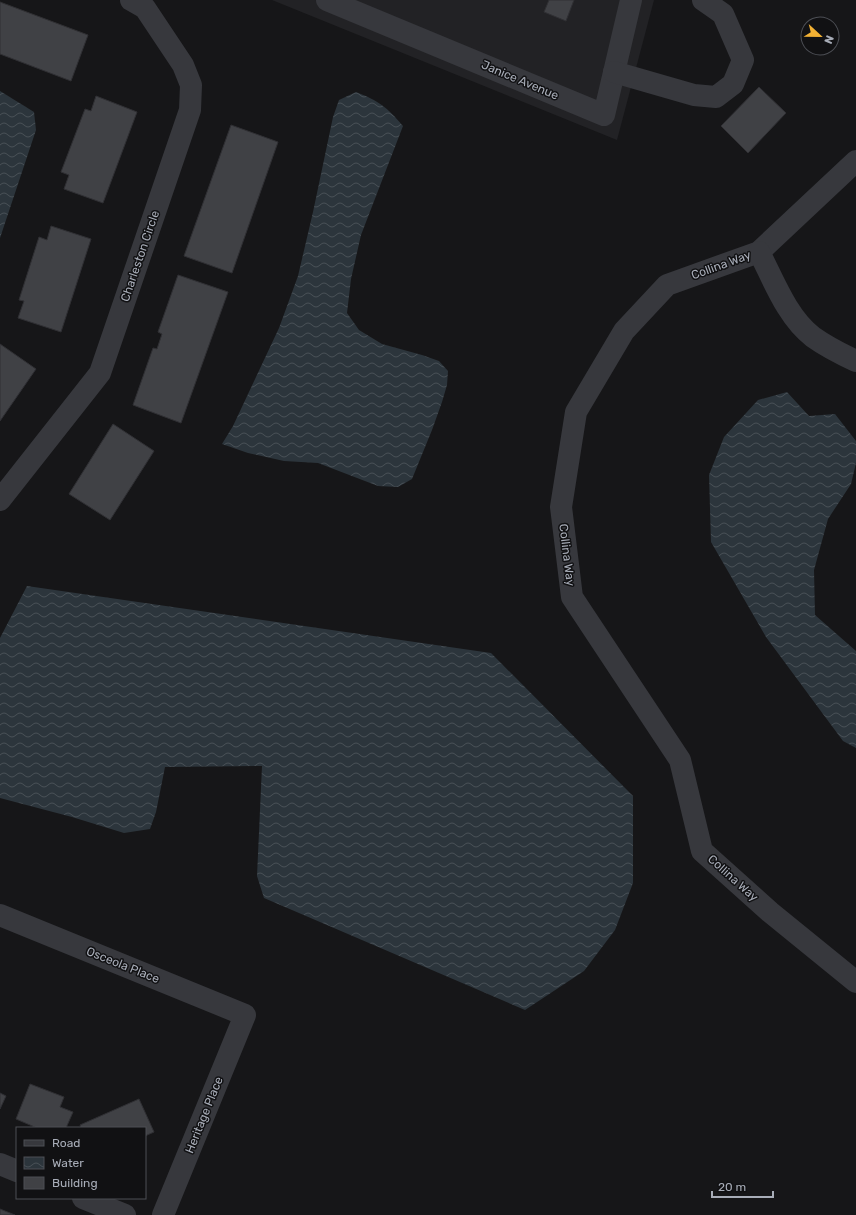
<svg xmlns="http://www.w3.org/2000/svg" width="856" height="1215" viewBox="0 0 856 1215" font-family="Rubik,sans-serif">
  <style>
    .built { fill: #222225 }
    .water { fill: url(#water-waves) }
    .building { fill: #404145; stroke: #303034 }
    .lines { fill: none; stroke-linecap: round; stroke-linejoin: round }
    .minor { stroke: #37383d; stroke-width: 22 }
    .labels { text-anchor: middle; stroke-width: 3; stroke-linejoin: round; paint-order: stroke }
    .street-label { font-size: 12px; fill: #a8adb8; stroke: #111113 }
  </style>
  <defs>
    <pattern id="water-waves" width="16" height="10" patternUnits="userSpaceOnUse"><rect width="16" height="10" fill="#2c353c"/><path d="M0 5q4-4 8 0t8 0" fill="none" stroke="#485056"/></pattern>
  </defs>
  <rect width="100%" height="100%" fill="#161618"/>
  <path class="built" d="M272 0H654L617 140Z"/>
  <g class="water">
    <path d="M0 91 34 112 36 130 0 238Z"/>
    <path d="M356 92C379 101 387 107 403 126L361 235 351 279 347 313 359 330 382 344 422 355 439 361 448 371 447 385 442 402 432 430 412 479 398 487 378 486 318 463 284 461 248 453 222 444 233 426 279 328 298 276 313 212 333 117 339 100Z"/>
    <path d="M787 392 809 416 835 414 856 441V463L851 484 828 519 814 570 815 615 856 651V748L843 741 766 637 711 542 709 475 724 437 758 400Z"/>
    <path d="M27 586 491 653 633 796V883L615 930 584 971 525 1010 264 898 257 876 262 766 165 767 156 812 150 829 124 833 72 817 0 798V638Z"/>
  </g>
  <g class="building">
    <path d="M549 0H574L566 21 544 12Z"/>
    <path d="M0 2 88 35 71 81 0 54Z"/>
    <path d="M759 87 786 113 748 153 721 126Z"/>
    <path d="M96 96 137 112 103 203 64 189 69 175 61 172 85 109 91 111Z"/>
    <path d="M231 125 278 142 232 273 184 256Z"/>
    <path d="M51 226 91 239 61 332 18 318 24 301 19 300 39 237 47 240Z"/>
    <path d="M178 275 228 292 181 423 133 405 153 348 157 349 162 334 158 332Z"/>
    <path d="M0 344 36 369 0 421Z"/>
    <path d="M113 424 154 451 110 520 69 494Z"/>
    <path d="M30 1084 64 1097 60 1107 73 1112 66 1128H37L16 1119Z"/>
    <path d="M0 1093 6 1096 0 1109Z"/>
    <path d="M139 1099 154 1132 145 1136V1128H81L80 1125Z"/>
    <path d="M0 1209 15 1215H0Z"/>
  </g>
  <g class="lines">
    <g class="minor">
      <path d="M327 0 604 115 631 0"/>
      <path d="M614 72 694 95 716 97 733 84 743 60 723 14 703 0"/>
      <path d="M856 161 759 252 667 285 624 331 576 412 561 507 572 597 680 760 702 851 770 912 856 982"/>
      <path d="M759 252C774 281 787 317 813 337 827 347 841 354 856 361"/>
      <path d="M0 500 100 373 190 110 191 85 183 65 145 8 131 0"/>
      <path d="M0 915 245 1015 163 1215"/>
      <path d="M0 1164 17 1171"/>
      <path d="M83 1198 125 1215"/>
    </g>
  </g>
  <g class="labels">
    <g class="street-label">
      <text transform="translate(520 80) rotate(23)" y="4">Janice Avenue</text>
      <text transform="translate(140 256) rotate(-71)" y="4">Charleston Circle</text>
      <text transform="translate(721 265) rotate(-20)" y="4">Collina Way</text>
      <text transform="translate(567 555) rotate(83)" y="4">Collina Way</text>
      <text transform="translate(733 878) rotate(42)" y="4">Collina Way</text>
      <text transform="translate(123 965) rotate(22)" y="4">Osceola Place</text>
      <text transform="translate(204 1115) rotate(-68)" y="4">Heritage Place</text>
    </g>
  </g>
  <rect x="16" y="1127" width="130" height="72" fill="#111113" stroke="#4d4f55"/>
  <rect x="24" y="1140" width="20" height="6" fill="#37383d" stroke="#4d4f55"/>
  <text x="52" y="1147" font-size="12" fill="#a8adb8">Road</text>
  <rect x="24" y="1157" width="20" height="12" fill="url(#water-waves)" stroke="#4d4f55"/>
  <text x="52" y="1167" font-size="12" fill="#a8adb8">Water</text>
  <rect x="24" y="1177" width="20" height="12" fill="#404145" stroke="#4d4f55"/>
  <text x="52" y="1187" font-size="12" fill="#a8adb8">Building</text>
  <g transform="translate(820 36) rotate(112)"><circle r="19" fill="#111113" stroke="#4d4f55"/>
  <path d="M0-3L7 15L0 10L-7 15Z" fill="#f2b134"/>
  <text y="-6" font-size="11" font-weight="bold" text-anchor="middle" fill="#a8adb8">N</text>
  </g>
  <path d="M712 1191v6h61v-6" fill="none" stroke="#a8adb8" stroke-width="2"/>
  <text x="718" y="1191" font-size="12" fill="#a8adb8" stroke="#111113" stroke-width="3" paint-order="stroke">20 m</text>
</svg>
